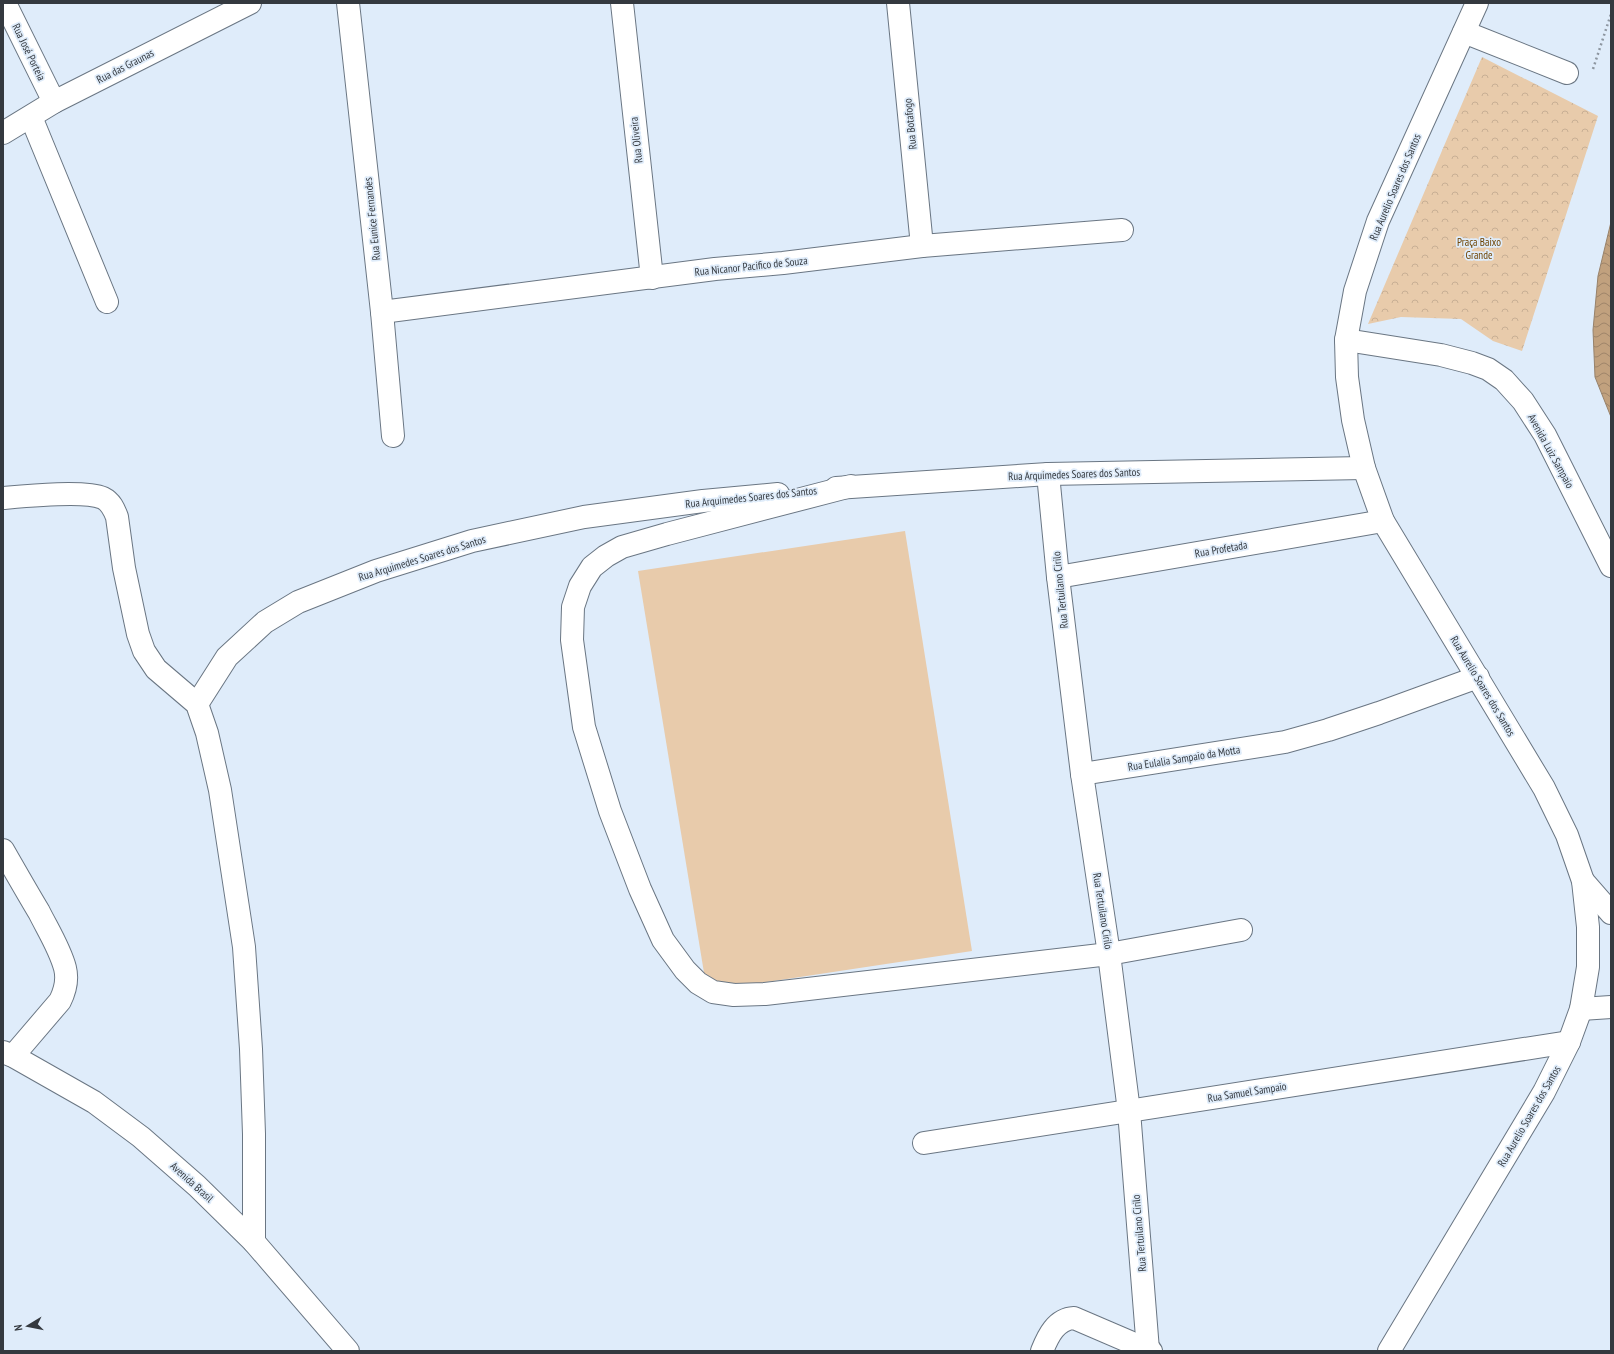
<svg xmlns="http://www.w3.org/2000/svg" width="1614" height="1354" viewBox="0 0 1614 1354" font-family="'PT Sans Narrow',sans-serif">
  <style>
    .green { fill: #e8cbab }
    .park { fill: url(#park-crowns) }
    .water { fill: url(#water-waves); stroke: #97826b }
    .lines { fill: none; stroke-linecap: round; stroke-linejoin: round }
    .minor-casing { stroke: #6a7683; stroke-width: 24 }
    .path { stroke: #8d96a0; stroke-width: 2.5; stroke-dasharray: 2 3; stroke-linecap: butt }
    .minor { stroke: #fff; stroke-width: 22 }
    .labels { text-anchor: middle; stroke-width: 3.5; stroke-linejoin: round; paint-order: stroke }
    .street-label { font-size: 11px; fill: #34393f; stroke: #dfecfa }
    .park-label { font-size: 11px; fill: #6e4301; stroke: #dfecfa }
  </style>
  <defs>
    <pattern id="park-crowns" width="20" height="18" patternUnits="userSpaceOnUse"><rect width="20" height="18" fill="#e8cbab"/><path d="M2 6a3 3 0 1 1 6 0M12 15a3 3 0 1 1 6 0" fill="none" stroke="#c8af94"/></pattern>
    <pattern id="water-waves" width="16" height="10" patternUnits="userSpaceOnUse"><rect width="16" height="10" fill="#c1a17e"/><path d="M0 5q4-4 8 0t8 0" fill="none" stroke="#9e8469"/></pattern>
  </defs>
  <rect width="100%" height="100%" fill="#dfecfa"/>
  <path class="green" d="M905 531 972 951 707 991 638 571Z"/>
  <path class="park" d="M1482 57 1598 116 1522 351 1493 341 1461 319 1401 317 1368 324Z"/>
  <path class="water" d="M1611 222V417L1595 377 1593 330 1598 276Z"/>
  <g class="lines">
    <defs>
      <g id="minor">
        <path d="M5 3 54 102"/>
        <path d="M348 3 382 312 393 436"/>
        <path d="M622 3 652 278"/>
        <path d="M898 3 922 246"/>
        <path d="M1464 32 1567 73"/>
        <path d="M31 117 107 302"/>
        <path d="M3 133 54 102 250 3"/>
        <path d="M382 312 715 269 783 263 922 246 1122 230"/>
        <path d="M1346 340 1441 355 1472 363 1488 369 1504 380 1523 401 1545 435 1611 566"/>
        <path d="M1048 474 1058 577 1082 774 1109 954 1129 1111 1148 1350"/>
        <path d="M851 486 667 534 622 547 606 556 592 567 580 586 573 607 572 640 584 727 610 811 640 889 663 940 685 970 698 983 713 992 734 995 765 994 1109 954 1241 930"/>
        <path d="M836 488 1048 474 1364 468"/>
        <path d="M3 498C25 496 85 490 103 498 111 502 114 509 117 517L124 568 138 634 144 651 156 669 197 704 207 733 220 790 244 947 251 1049 254 1134V1242"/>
        <path d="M1058 577 1383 521"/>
        <path d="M197 704 227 657 265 622 298 602 376 571 472 541 584 517 703 501 778 494"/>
        <path d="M1082 774 1285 742 1328 730 1379 713 1478 677"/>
        <path d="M3 850C15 871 27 892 39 912 48 930 60 949 65 968 68 980 65 991 60 1001L13 1056"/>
        <path d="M1583 881 1611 913"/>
        <path d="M1581 1009 1611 1007"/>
        <path d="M3 1052 13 1056 94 1102 141 1137 197 1186 254 1242 348 1351"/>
        <path d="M924 1143 1569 1042"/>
        <path d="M1042 1351C1048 1336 1056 1319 1074 1318L1151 1351"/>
        <path d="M1389 1351 1544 1092 1569 1042 1581 1009 1588 967V927L1583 881 1567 835 1544 788 1383 521 1364 468 1353 420 1347 377 1346 340 1355 291 1378 221 1477 3"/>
      </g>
    </defs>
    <use href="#minor" class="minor-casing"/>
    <path class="path" d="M1593 69 1611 14"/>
    <use href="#minor" class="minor"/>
  </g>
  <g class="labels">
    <g class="street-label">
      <text transform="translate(29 52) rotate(64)" y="4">Rua José Porteia</text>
      <text transform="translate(125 66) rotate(-27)" y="4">Rua das Graunas</text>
      <text transform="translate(910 124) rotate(-96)" y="4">Rua Botafogo</text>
      <text transform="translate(636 140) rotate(-96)" y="4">Rua Oliveira</text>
      <text transform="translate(1395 187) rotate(-67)" y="4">Rua Aurelio Soares dos Santos</text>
      <text transform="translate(372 219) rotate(-96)" y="4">Rua Eunice Fernandes</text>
      <text transform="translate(751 266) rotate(-6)" y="4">Rua Nicanor Pacifico de Souza</text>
      <text transform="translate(1551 451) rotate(61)" y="4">Avenida Luiz Sampaio</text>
      <text transform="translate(1074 474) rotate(-2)" y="4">Rua Arquimedes Soares dos Santos</text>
      <text transform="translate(751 497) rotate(-6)" y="4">Rua Arquimedes Soares dos Santos</text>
      <text transform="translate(1221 549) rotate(-10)" y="4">Rua Profetada</text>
      <text transform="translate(422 558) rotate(-17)" y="4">Rua Arquimedes Soares dos Santos</text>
      <text transform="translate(1060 590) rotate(-96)" y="4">Rua Tertuilano Cirilo</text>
      <text transform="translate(1483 686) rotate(59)" y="4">Rua Aurelio Soares dos Santos</text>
      <text transform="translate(1184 758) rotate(-9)" y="4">Rua Eulalia Sampaio da Motta</text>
      <text transform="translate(1103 911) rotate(81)" y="4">Rua Tertuilano Cirilo</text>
      <text transform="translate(1247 1092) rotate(-9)" y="4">Rua Samuel Sampaio</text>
      <text transform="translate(1529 1116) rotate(-60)" y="4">Rua Aurelio Soares dos Santos</text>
      <text transform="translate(192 1182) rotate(42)" y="4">Avenida Brasil</text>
      <text transform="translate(1139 1233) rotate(-95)" y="4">Rua Tertuilano Cirilo</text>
    </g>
    <g class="park-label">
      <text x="1479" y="246">Praça Baixo<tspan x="1479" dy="13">Grande</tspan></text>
    </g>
  </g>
  <rect width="1614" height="1354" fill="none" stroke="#34393f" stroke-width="8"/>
  <g transform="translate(28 1326) rotate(260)" stroke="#dfecfa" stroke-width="3" paint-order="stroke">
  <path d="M0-3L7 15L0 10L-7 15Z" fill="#34393f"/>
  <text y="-6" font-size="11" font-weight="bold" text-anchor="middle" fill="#34393f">N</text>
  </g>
</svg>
